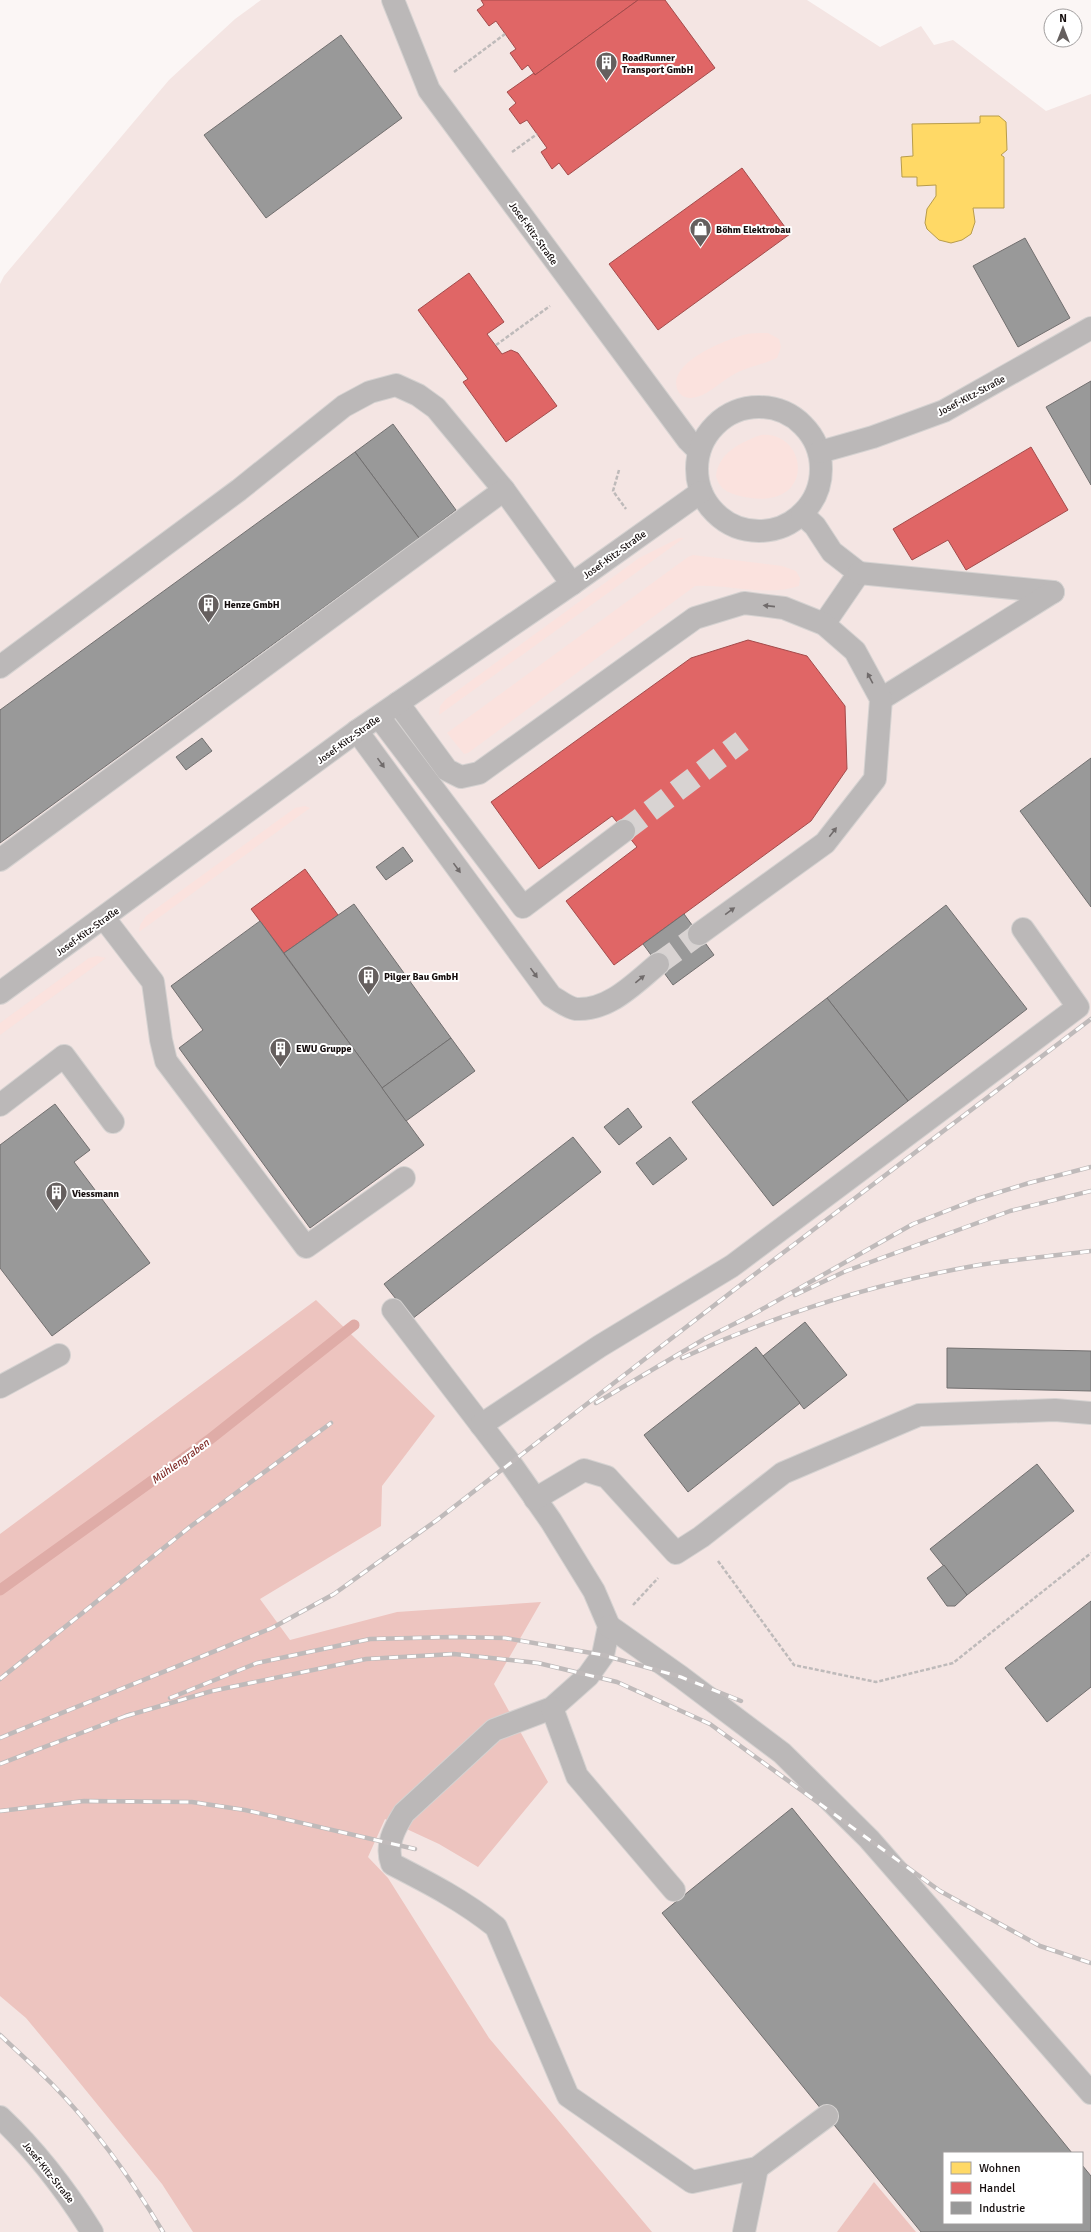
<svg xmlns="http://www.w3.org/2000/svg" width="1091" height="2232" viewBox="0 0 1091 2232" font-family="Signika,sans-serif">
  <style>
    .built { fill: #f4e5e3; fill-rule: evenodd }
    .green { fill: #fbe2de }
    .forest { fill: #edc4bf }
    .homes { fill: #ffd966; stroke: #b89c4b }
    .shops { fill: #e06666; stroke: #a34b4b }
    .industry { fill: #999; stroke: #716f6f }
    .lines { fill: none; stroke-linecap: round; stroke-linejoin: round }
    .stream { stroke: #dfaca7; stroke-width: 11 }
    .minor-tunnel { stroke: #d8d3d2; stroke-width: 22; stroke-dasharray: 22 11; stroke-linecap: butt }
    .minor-casing { stroke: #d5d2d1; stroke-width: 24 }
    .path { stroke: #bebaba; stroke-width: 2.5; stroke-dasharray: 4 2; stroke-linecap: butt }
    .minor { stroke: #bbb8b8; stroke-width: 22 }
    .rail-casing { stroke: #bfbaba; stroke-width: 4.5 }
    .rail { stroke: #fff; stroke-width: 3; stroke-dasharray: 9; stroke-linecap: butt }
    .oneway { fill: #706b6b }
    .labels { text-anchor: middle; stroke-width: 4; stroke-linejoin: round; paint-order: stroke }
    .poi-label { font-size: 10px; font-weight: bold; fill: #140d0d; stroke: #fff; text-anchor: start }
    .street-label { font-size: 10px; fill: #140d0d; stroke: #fff }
    .water-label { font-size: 11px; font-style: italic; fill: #812d29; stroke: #fff }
  </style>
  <rect width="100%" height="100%" fill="#fbf6f5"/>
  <path class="built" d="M261 0H807L880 47 921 26 934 45 953 40 1046 111 1091 94V2232H0V284L4 276 169 80 235 19ZM944 2153H1082V2223H944Z"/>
  <g class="green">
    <path d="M768 333 779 339 781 347 777 358C762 365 745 367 731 376 719 383 706 397 691 398 686 398 681 396 678 391 665 363 727 339 747 334 754 333 761 333 768 333Z"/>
    <path d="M761 435C809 430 818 515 740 496 728 493 719 489 716 476 718 453 741 442 761 435Z"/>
    <path d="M679 538H684L439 715 440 706 446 699 639 558Z"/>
    <path d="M693 555 782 566 796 571 800 578 799 586C766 597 729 584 695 586L468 753 464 754 447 733 688 557Z"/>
    <path d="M305 806 310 808 139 932 140 925 146 916 295 808Z"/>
    <path d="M97 956 106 958 0 1035V1023L89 958Z"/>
  </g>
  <g class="forest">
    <path d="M316 1300 435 1416 382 1486 381 1526 260 1599 290 1640 397 1612 541 1602 494 1684 548 1782 478 1867 439 1844 385 1819 368 1857 388 1878 489 2038 652 2232H193L162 2184 75 2077 26 2018 0 1996V1534Z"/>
    <path d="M874 2182 916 2232H837Z"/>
  </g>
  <path class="homes" d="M980 116H999L1006 122 1007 150 1001 155 1004 157V208H973L975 222 971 234 962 240 951 243 939 240 927 229 925 223 927 209 936 196V185L917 186V177H902L901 157 913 156 912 124 980 123Z"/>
  <g class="shops">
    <path d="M481 0H638L535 75 528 65 522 70 510 53 516 49 496 21 489 26 477 10 484 5Z"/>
    <path d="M638 0H665L715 68 568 175 559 163 552 169 541 152 547 148 527 120 520 124 509 109 516 103 507 92 534 73 535 75Z"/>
    <path d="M742 168 790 234 658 330 609 264Z"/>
    <path d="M469 273 504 322 487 334 502 354 511 350 518 353 557 406 506 442 463 382 468 379 418 310Z"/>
    <path d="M1031 447 1068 510 966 570 948 540 912 560 893 529Z"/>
    <path d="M748 640 807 656 845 706 847 769 811 821 614 965 566 901 637 847 612 816 539 869 491 802 691 658Z"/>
    <path d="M305 869 338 915 284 953 251 909Z"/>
  </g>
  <g class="industry">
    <path d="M341 35 402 118 266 218 204 135Z"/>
    <path d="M1025 238 1070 318 1018 347 973 266Z"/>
    <path d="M1091 381V485L1046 407Z"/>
    <path d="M393 424 456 510 419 538 355 452Z"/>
    <path d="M355 452 419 538 0 843V710Z"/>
    <path d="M202 738 212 751 186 770 176 757Z"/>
    <path d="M1091 758V907L1020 811Z"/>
    <path d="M403 847 413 861 386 880 376 867Z"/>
    <path d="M354 904 451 1038 382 1088 284 953Z"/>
    <path d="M946 905 1027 1009 908 1101 827 998Z"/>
    <path d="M684 914 714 955 673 985 643 944Z"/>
    <path d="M260 921 424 1145 310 1228 179 1048 203 1030 171 986Z"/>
    <path d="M827 998 908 1101 773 1206 692 1102Z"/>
    <path d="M451 1038 475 1071 406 1121 382 1088Z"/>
    <path d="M55 1104 90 1150 74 1162 150 1263 52 1336 0 1268V1145Z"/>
    <path d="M628 1108 642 1127 619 1145 604 1127Z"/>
    <path d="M573 1137 601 1172 412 1319 384 1284Z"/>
    <path d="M670 1137 687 1159 653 1185 636 1163Z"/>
    <path d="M805 1322 847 1375 804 1409 763 1356Z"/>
    <path d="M756 1347 800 1403 688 1492 644 1435Z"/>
    <path d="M947 1348 1091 1351V1391L947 1388Z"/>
    <path d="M1037 1464 1074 1511 967 1595 930 1549Z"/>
    <path d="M944 1565 967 1595 955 1606H947L927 1578Z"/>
    <path d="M1091 1601V1687L1047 1722 1005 1668Z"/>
    <path d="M792 1808 1072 2153H944V2223H1082V2165L1091 2176V2232H921L662 1913Z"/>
  </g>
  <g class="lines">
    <path class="stream" d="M0 1590 209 1440 354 1325"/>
    <g class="minor-tunnel">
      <path d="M624 831 742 741"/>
      <path d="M658 964 699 934"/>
    </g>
    <defs>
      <g id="minor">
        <path d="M393 0 429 90 688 440 699 451"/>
        <circle cx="759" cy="469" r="62"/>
        <path d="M820 452 873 437 944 411 1091 328"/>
        <path d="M802 514 815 526 832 552 859 573 824 624"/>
        <path d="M859 573 1053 592"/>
        <path d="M0 667 239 490 344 406 370 392 396 385 418 395 436 408 504 490 572 584"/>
        <path d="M881 699 1053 592"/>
        <path d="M398 703 447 770 461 777 479 773 695 618 744 603 784 608 824 624 855 651 881 699 875 779 825 843 699 934"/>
        <path d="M379 717 523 907 624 831"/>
        <path d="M357 731 551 996C558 1000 568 1008 576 1009 609 1011 635 983 658 964"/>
        <path d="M0 860 504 490"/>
        <path d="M104 918 153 982 161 1040 166 1061 306 1247 404 1178"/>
        <path d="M0 993 357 731 572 584 701 492"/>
        <path d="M0 1105 64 1056 113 1122"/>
        <path d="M393 1310 511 1464 551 1521 594 1591 609 1626 603 1655 588 1676 552 1708 494 1730 404 1813C394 1829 385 1846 392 1864 429 1883 464 1901 496 1927L568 2096 692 2182 757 2168 827 2116"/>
        <path d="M0 1387 59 1355"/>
        <path d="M481 1425 600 1346 732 1266 1078 1007 1023 929"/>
        <path d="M535 1499 584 1470 607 1477 676 1553 701 1537 783 1473 919 1415 1055 1410 1091 1413"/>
        <path d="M609 1626 681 1677 782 1753 869 1839 1091 2093"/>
        <path d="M552 1708 577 1776 674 1890"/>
        <path d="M0 2117C36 2151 66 2190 92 2232"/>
        <path d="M744 2232 757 2168"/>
      </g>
    </defs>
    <use href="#minor" class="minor-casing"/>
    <g class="path">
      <path d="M454 72 505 34"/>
      <path d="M512 152 537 134"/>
      <path d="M496 345 550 306"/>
      <path d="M619 470 613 491 626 509"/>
      <path d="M718 1561 794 1665 876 1682 953 1663 1091 1553"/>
      <path d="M633 1605 658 1578"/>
    </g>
    <use href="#minor" class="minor"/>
    <defs>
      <g id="rail">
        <path d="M795 1295 846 1271 1010 1211 1091 1191"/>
        <path d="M682 1358C777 1314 876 1283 979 1265 1016 1259 1054 1256 1091 1251"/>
        <path d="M596 1403 706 1338 750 1316 913 1224 977 1199 1029 1183 1091 1167"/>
        <path d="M0 1679 191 1526 331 1423"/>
        <path d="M170 1698 257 1663 370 1639 452 1637 505 1638 603 1655 681 1677 741 1701"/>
        <path d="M126 1716 212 1691 366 1659 454 1654 538 1663 617 1682 710 1724 940 1891 1040 1946 1091 1963"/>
        <path d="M0 1738 272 1628 334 1594 437 1520 734 1290 1091 1019"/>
        <path d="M0 1764 131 1714"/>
        <path d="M0 1811 84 1801 192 1802 245 1810 415 1849"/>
        <path d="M0 2035C18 2052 36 2068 53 2085 96 2129 132 2180 163 2232"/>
      </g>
    </defs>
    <use href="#rail" class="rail-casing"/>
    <use href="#rail" class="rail"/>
  </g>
  <defs><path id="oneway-solid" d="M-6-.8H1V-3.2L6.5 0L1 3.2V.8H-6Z"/></defs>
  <g class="oneway">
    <use href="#oneway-solid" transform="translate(769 606) rotate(-174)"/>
    <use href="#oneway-solid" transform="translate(870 678) rotate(-118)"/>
    <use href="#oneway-solid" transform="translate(381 763) rotate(54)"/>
    <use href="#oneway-solid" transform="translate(833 832) rotate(-52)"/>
    <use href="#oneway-solid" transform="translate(457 868) rotate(54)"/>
    <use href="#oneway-solid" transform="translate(730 911) rotate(-36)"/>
    <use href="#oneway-solid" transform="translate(534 973) rotate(54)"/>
    <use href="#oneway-solid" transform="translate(640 979) rotate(-39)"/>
  </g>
  <defs>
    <symbol id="building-pin" viewBox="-11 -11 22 30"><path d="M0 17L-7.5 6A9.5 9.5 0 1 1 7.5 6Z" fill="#655f5e" stroke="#fff"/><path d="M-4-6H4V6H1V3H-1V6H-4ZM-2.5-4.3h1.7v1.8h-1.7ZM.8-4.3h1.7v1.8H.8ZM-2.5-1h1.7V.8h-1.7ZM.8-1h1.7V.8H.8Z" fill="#fff"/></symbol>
    <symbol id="shop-pin" viewBox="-11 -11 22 30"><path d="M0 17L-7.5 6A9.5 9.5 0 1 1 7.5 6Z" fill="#655f5e" stroke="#fff"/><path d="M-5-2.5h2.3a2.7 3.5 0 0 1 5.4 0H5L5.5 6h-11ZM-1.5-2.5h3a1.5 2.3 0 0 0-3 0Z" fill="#fff"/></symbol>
  </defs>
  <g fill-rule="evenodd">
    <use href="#building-pin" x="594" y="50" width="25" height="34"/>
    <use href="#shop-pin" x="688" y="216" width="25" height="34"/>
    <use href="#building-pin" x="196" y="592" width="25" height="34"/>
    <use href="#building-pin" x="356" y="964" width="25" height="34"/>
    <use href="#building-pin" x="268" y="1036" width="25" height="34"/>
    <use href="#building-pin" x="44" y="1180" width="25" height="34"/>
  </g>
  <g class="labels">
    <g class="poi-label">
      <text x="622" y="61">RoadRunner<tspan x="622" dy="12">Transport GmbH</tspan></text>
      <text x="716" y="233">Böhm Elektrobau</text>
      <text x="224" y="608">Henze GmbH</text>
      <text x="384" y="980">Pilger Bau GmbH</text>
      <text x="296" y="1052">EWU Gruppe</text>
      <text x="72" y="1197">Viessmann</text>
    </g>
    <g class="street-label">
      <text transform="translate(534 233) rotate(54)" y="4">Josef-Kitz-Straße</text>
      <text transform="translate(971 395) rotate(-28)" y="4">Josef-Kitz-Straße</text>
      <text transform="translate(614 554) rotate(-36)" y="4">Josef-Kitz-Straße</text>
      <text transform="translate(348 739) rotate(-36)" y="4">Josef-Kitz-Straße</text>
      <text transform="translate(87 931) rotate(-36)" y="4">Josef-Kitz-Straße</text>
      <text transform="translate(49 2172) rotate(51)" y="4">Josef-Kitz-Straße</text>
    </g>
    <g class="water-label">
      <text transform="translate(180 1461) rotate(-36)" y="4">Mühlengraben</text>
    </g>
  </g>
  <rect x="943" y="2152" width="140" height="72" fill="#ffffff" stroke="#a19e9e"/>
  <rect x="951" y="2162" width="20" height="12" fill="#ffd966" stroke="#a19e9e"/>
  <text x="979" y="2172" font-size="12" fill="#140d0d">Wohnen</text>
  <rect x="951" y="2182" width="20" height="12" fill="#e06666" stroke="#a19e9e"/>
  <text x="979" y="2192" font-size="12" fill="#140d0d">Handel</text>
  <rect x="951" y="2202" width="20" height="12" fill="#999999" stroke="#a19e9e"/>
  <text x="979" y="2212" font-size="12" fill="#140d0d">Industrie</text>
  <g transform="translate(1063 28)"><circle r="19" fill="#ffffff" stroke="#a19e9e"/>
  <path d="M0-3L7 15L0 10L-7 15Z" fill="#655f5e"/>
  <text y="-6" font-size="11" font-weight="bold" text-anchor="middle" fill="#140d0d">N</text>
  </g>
</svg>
